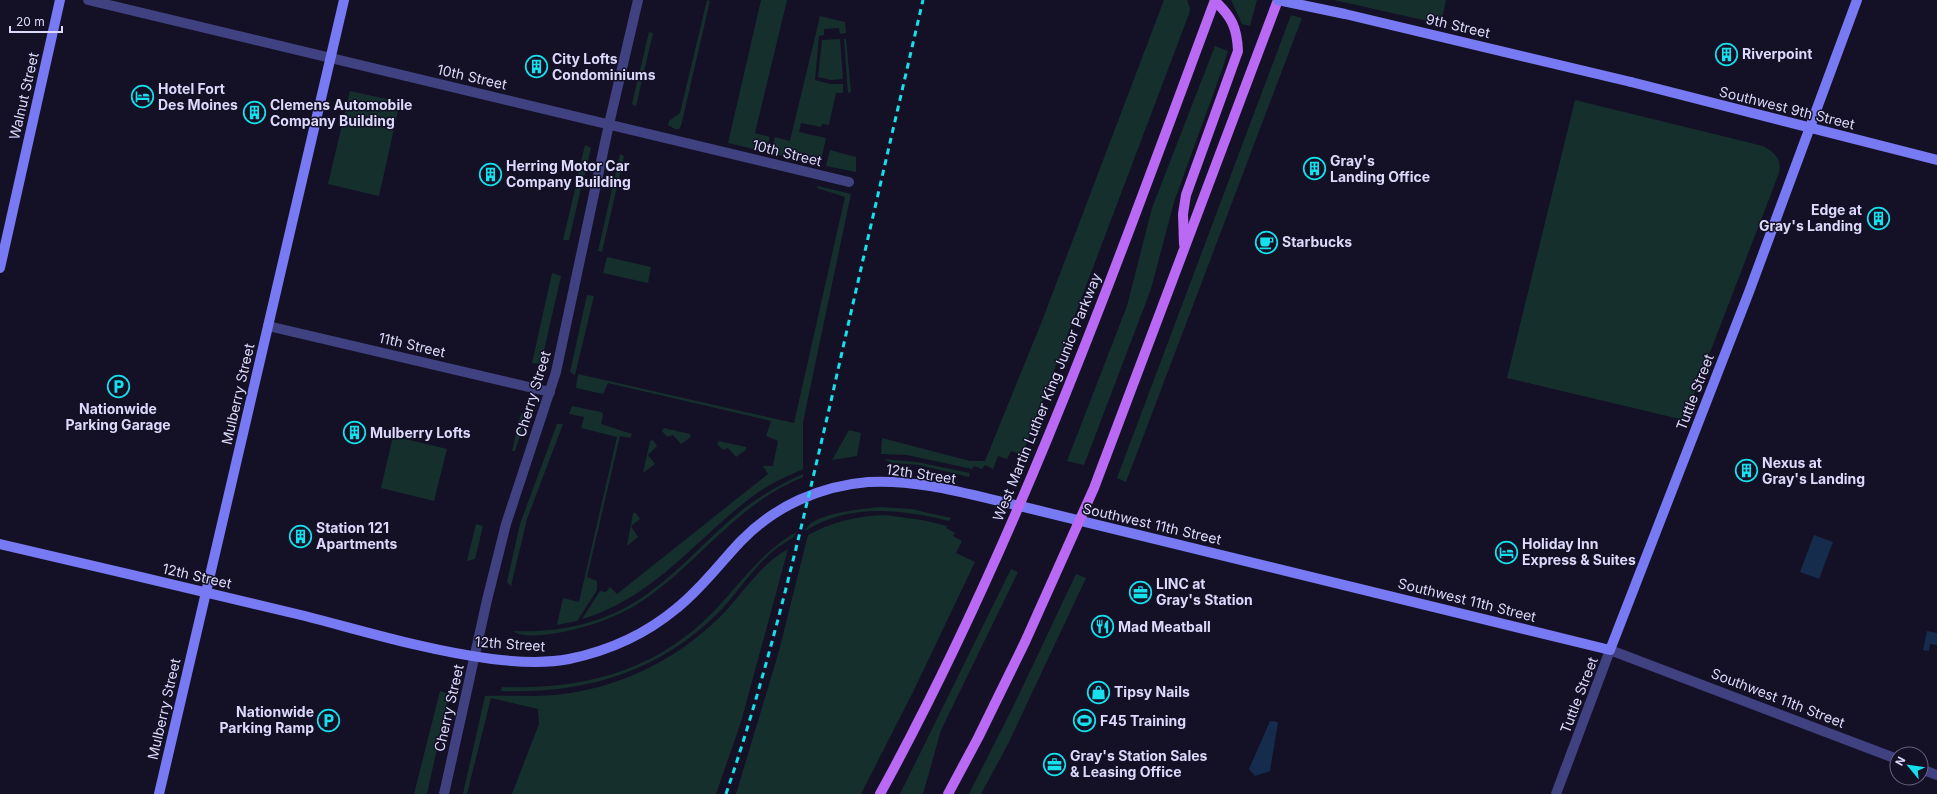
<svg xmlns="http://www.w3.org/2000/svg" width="1937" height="794" viewBox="0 0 1937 794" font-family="Inter,sans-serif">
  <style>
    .green { fill: #152f2d }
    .water { fill: #152c4c }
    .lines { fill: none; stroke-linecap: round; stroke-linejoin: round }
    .street { stroke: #404181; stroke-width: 10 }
    .secondary { stroke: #787af4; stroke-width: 10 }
    .primary { stroke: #b969f3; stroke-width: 10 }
    .rail { stroke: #15e0ec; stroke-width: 3; stroke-dasharray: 6 5; stroke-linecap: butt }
    .secondary-bridge { stroke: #787af4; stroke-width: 10 }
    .labels { text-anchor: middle; stroke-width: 3; stroke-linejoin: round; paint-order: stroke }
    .street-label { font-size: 14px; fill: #dcd9fc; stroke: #141126 }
    .poi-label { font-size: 14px; font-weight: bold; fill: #dcd9fc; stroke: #141126; text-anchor: start }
  </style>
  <rect width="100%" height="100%" fill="#141126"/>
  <g class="green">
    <path d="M707 0 710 1 681 126 679 129H675L668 125 669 121 680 113Z"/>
    <path d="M761 0H787L755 133 770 137 766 152 728 143Z"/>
    <path d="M1164 0H1187L1190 8 1189 14 1022 455 1011 451 1007 459 998 456 993 469 985 465 982 469 974 466 972 469 907 455 881 454 882 438 970 461H985L1042 321Z"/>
    <path d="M1231 0H1257L1250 26 1242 24Z"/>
    <path d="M1334 0H1446L1441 24Z"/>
    <path d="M1291 15 1302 18 1126 482 1117 478Z"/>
    <path d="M820 16 845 22 846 33 840 34 839 28 824 29V35L819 36 815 80 830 84H843V93H836L829 125 822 124 821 127 801 123 799 132 826 138 820 165 771 153 775 137 790 141Z"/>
    <path d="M649 32 653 33 636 106 632 104Z"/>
    <path d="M840 39 843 79 831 80 818 77 822 40Z"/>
    <path d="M844 39H846L851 92 848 93Z"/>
    <path d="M1215 46 1228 51 1222 70 1174 202 1151 289 1084 465 1067 461 1127 306 1152 208Z"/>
    <path d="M350 91 400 102 379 196 328 184Z"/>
    <path d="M1575 100 1763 146C1775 152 1782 160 1779 173L1684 420 1507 378Z"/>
    <path d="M585 145 591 148 584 178 578 174Z"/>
    <path d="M830 150 856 157V172L826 166Z"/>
    <path d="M620 154 624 156 602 252 598 251Z"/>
    <path d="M582 184 569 240H563L576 185Z"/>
    <path d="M818 186 851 194 803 422V469C788 476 771 483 757 493 698 536 655 598 582 619L600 591 606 592 610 587 617 594 768 474 763 466H773L778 441 766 436 771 421 608 383 603 394 576 388 578 374 794 423 845 197 817 188Z"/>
    <path d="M607 257 651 267 648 283 603 273Z"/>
    <path d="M552 273 561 276 541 364 532 363Z"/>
    <path d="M587 295 594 296 575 375 570 372Z"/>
    <path d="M572 406 601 412 603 414 601 424 632 434 630 438 620 436 587 577 597 581V590L577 621 557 625 563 598 579 602 617 437 581 428 584 417 569 414Z"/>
    <path d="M521 413 527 415 515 451H512Z"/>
    <path d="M557 424H563L527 519 511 586 507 582 520 524Z"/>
    <path d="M664 428 690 434 691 437 681 444 673 435 667 437 662 431Z"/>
    <path d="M849 430 861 433 857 456 832 460Z"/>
    <path d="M393 436 447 449 434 501 381 488Z"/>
    <path d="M653 440 657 446 648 455 655 464 643 473 650 441Z"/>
    <path d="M719 441 746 447V450L736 457 728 448 723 450 717 444Z"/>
    <path d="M883 459 917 462 970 473 969 477 919 465 892 463Z"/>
    <path d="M803 474V477C785 485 768 494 753 506 714 535 683 574 642 601 615 619 583 629 551 634 539 635 523 638 513 631 557 633 602 624 640 599 681 572 711 533 750 504 767 492 785 482 803 474Z"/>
    <path d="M880 507 911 509 951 518 949 521C901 509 849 503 805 531 811 513 863 509 880 507Z"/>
    <path d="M633 513H636L640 519 631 526 638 537 627 546Z"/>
    <path d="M885 515 922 520 947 526 946 528 955 533 953 536 962 541 956 553 975 562 913 692 861 794H736L779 651 808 535C832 522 857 516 885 515Z"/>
    <path d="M476 524 483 526 475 559 467 561Z"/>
    <path d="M796 532 794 537C787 541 778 547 772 552 751 570 737 594 717 614 657 673 583 694 501 691L502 687C584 690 657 671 715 610 741 582 762 552 796 532Z"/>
    <path d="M788 549 741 722 716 794H512L539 724 538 709 491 698 467 794H463L485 696C509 695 532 697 555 695 617 689 675 661 720 617 742 595 760 564 788 549Z"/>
    <path d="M1011 569 1018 572 941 730 923 794H900Z"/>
    <path d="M1076 574 1086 578 1008 744 981 794H969L1014 705Z"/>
    <path d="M440 691 449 694 427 794H414Z"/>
  </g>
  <g class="water">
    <path d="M1814 535 1833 542 1819 579 1800 572Z"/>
    <path d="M1927 631 1937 633V645L1930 644 1929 651 1923 650Z"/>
    <path d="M1270 721 1278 722 1270 771 1255 776 1249 769Z"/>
  </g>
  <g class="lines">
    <g class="street">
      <path d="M88 0 849 182"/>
      <path d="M268 326 550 392"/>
      <path d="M1921 769 1937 775"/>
      <path d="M444 794 487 600 506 524 556 372 609 124 638 0"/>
      <path d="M1556 794 1610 650 1897 759"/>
    </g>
    <g class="secondary">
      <path d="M1631 82 1937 160"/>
      <path d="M0 268 60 0"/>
      <path d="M0 544C102 568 203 591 305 616 367 632 429 651 492 659 517 662 544 664 569 659 608 651 646 634 677 608 702 588 720 563 741 541 775 506 820 486 868 482 919 479 971 495 1020 506L1610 650 1749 292 1857 0"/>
      <path d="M159 794 344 0"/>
    </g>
    <g class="primary">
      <path d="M1184 244 1183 214 1186 195 1238 51C1237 28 1232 17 1215 1"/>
      <path d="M880 794C1018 542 1115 269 1215 0"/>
      <path d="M948 794 978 738 1025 642 1094 488 1278 0"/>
    </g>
    <path class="rail" d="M726 794C770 665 800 533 831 401 861 267 892 134 923 0"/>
    <path class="secondary-bridge" d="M1278 0 1345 14 1631 82"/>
  </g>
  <defs>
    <symbol id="building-ring" viewBox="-11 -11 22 22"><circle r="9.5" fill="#141126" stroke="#15e0ec" stroke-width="1.5"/><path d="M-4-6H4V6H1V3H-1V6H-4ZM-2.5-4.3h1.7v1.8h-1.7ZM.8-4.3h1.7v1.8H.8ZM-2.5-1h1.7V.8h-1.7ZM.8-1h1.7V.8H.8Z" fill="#15e0ec"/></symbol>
    <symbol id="hotel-ring" viewBox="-11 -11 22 22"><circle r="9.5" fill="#141126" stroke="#15e0ec" stroke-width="1.5"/><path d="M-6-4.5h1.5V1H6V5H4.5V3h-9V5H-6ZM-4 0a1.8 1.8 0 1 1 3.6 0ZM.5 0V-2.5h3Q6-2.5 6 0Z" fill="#15e0ec"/></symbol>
    <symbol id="cafe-ring" viewBox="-11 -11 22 22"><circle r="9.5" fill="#141126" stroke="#15e0ec" stroke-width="1.5"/><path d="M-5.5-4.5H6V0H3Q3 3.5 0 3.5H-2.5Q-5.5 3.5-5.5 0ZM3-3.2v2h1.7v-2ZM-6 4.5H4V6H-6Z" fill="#15e0ec"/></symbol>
    <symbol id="parking-ring" viewBox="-11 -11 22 22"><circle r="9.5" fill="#141126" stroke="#15e0ec" stroke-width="1.5"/><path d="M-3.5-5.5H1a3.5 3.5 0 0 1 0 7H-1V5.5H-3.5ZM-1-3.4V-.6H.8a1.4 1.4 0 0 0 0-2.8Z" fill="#15e0ec"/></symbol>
    <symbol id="office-ring" viewBox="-11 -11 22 22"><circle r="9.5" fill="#141126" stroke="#15e0ec" stroke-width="1.5"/><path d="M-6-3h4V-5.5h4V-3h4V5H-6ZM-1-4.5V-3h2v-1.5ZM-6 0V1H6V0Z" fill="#15e0ec"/></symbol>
    <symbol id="restaurant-ring" viewBox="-11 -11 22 22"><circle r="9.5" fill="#141126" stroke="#15e0ec" stroke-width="1.5"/><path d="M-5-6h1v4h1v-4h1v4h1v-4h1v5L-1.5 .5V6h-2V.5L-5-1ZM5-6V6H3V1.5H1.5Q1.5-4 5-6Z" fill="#15e0ec"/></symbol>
    <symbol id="shop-ring" viewBox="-11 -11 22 22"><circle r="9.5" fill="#141126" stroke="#15e0ec" stroke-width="1.5"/><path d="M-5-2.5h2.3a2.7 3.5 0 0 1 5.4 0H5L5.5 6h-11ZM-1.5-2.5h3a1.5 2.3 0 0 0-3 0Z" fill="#15e0ec"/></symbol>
    <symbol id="stadium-ring" viewBox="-11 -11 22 22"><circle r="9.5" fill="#141126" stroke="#15e0ec" stroke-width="1.5"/><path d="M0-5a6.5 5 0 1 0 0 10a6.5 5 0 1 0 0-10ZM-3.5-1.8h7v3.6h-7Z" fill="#15e0ec"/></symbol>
  </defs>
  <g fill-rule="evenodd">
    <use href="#building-ring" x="1714" y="42" width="25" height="25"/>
    <use href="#building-ring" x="524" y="54" width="25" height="25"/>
    <use href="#hotel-ring" x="130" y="84" width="25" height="25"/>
    <use href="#building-ring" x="242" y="100" width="25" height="25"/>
    <use href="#building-ring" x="1302" y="156" width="25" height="25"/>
    <use href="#building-ring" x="478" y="162" width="25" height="25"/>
    <use href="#building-ring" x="1866" y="206" width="25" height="25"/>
    <use href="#cafe-ring" x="1254" y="230" width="25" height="25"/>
    <use href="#parking-ring" x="106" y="374" width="25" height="25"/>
    <use href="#building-ring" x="342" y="420" width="25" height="25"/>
    <use href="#building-ring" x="1734" y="458" width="25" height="25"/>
    <use href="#building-ring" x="288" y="524" width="25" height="25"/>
    <use href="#hotel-ring" x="1494" y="540" width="25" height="25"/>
    <use href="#office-ring" x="1128" y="580" width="25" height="25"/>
    <use href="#restaurant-ring" x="1090" y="614" width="25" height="25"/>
    <use href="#shop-ring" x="1086" y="680" width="25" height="25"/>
    <use href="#parking-ring" x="316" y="708" width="25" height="25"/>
    <use href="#stadium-ring" x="1072" y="708" width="25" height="25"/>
    <use href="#office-ring" x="1042" y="752" width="25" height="25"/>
  </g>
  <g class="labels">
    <g class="street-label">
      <text transform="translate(1458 26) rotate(13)" y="5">9th Street</text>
      <text transform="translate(472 77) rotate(13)" y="5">10th Street</text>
      <text transform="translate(24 96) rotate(-77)" y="5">Walnut Street</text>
      <text transform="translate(1787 108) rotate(14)" y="5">Southwest 9th Street</text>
      <text transform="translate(787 153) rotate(14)" y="5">10th Street</text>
      <text transform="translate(412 345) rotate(13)" y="5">11th Street</text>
      <text transform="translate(1695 392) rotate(-69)" y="5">Tuttle Street</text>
      <text transform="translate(238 394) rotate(-77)" y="5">Mulberry Street</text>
      <text transform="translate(533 394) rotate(-73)" y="5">Cherry Street</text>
      <text transform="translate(1047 397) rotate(-68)" y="5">West Martin Luther King Junior Parkway</text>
      <text transform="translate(921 474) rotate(8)" y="5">12th Street</text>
      <text transform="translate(1152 524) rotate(13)" y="5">Southwest 11th Street</text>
      <text transform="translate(197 576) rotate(13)" y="5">12th Street</text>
      <text transform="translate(1467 600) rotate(14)" y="5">Southwest 11th Street</text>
      <text transform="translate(510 644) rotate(4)" y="5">12th Street</text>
      <text transform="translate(1579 695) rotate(-69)" y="5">Tuttle Street</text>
      <text transform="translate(1778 698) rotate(21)" y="5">Southwest 11th Street</text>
      <text transform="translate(449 708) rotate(-77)" y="5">Cherry Street</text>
      <text transform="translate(164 709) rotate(-77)" y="5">Mulberry Street</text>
    </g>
    <g class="poi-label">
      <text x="1742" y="59">Riverpoint</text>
      <text x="552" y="64">City Lofts<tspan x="552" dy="16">Condominiums</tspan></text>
      <text x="158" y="94">Hotel Fort<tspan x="158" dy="16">Des Moines</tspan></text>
      <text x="270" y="110">Clemens Automobile<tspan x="270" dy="16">Company Building</tspan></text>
      <text x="1330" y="166">Gray's<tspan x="1330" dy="16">Landing Office</tspan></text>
      <text x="506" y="171">Herring Motor Car<tspan x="506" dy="16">Company Building</tspan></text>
      <text x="1862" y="215" text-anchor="end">Edge at<tspan x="1862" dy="16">Gray's Landing</tspan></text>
      <text x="1282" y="247">Starbucks</text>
      <text x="118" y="414" text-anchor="middle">Nationwide<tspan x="118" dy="16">Parking Garage</tspan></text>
      <text x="370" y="438">Mulberry Lofts</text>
      <text x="1762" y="468">Nexus at<tspan x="1762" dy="16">Gray's Landing</tspan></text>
      <text x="316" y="533">Station 121<tspan x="316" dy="16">Apartments</tspan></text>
      <text x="1522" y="549">Holiday Inn<tspan x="1522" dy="16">Express &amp; Suites</tspan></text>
      <text x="1156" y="589">LINC at<tspan x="1156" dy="16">Gray's Station</tspan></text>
      <text x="1118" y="632">Mad Meatball</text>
      <text x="1114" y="697">Tipsy Nails</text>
      <text x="314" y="717" text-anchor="end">Nationwide<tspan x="314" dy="16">Parking Ramp</tspan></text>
      <text x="1100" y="726">F45 Training</text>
      <text x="1070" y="761">Gray's Station Sales<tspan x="1070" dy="16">&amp; Leasing Office</tspan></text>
    </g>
  </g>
  <g transform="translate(1909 766) rotate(299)"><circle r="19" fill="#141126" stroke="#64617c"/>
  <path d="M0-3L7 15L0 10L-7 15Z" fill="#15e0ec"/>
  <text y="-6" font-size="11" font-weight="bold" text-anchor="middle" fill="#dcd9fc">N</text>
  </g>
  <path d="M10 26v6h52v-6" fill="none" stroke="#dcd9fc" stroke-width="2"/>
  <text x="16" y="26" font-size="12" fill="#dcd9fc" stroke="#141126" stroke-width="3" paint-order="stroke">20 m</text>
</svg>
